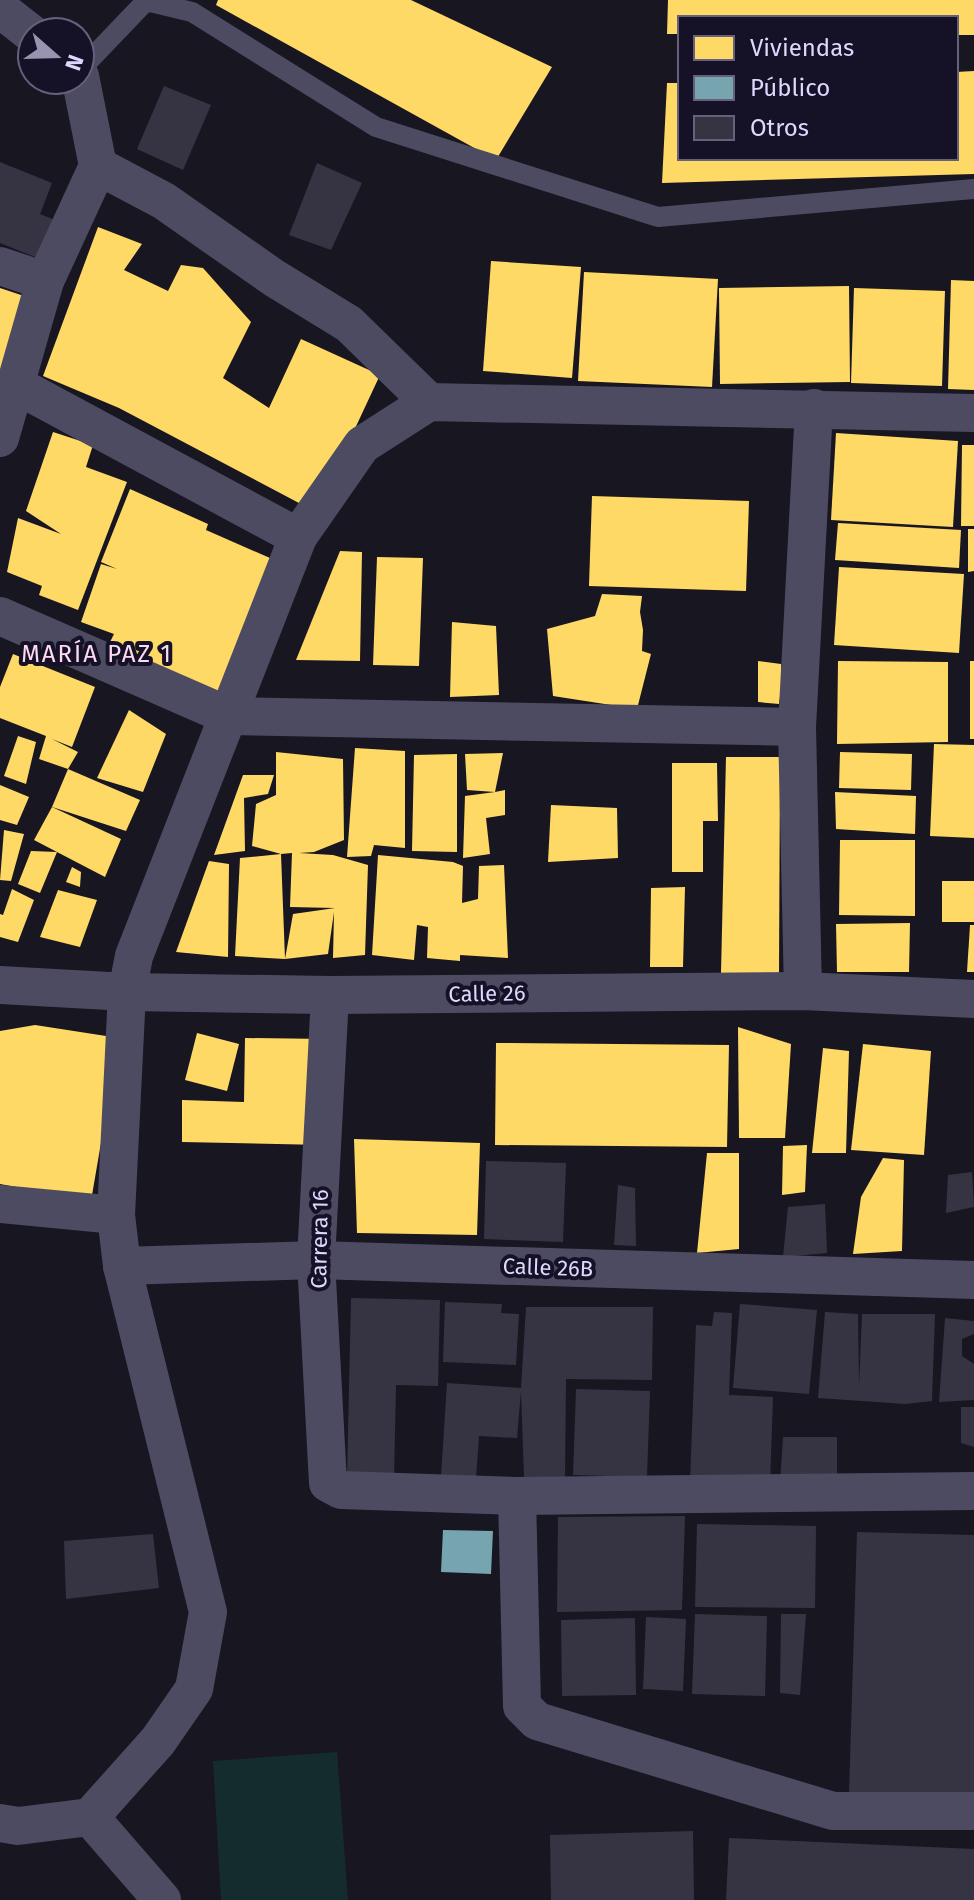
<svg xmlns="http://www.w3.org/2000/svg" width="974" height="1900" viewBox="0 0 974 1900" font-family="'Fira Sans',sans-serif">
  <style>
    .green { fill: #152c2e }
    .homes { fill: #ffd966 }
    .public { fill: #76a5af }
    .building { fill: #363443 }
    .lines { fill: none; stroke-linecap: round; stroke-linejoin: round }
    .service { stroke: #4d4b62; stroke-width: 20 }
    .minor { stroke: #4d4b62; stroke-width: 38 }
    .labels { text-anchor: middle; stroke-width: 8; stroke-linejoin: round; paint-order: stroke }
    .street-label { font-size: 22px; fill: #ddd8fd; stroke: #151126 }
    .neighbourhood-label { font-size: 24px; letter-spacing: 2px; fill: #fddaf0; stroke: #151126 }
  </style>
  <rect width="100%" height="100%" fill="#181621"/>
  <path class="green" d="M337 1752 348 1900H221L213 1761Z"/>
  <g class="homes">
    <path d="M218 0H411L552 67 496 160 216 5Z"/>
    <path d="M668 0H974V35H956V18H680V34H667Z"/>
    <path d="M974 71V174L662 183 667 83H680V158H956V72Z"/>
    <path d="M98 227 142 244 124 270 168 291 181 265 203 268 251 322 223 378 269 408 301 339 380 375 316 512 119 408 43 376Z"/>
    <path d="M491 261 581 267 572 378 483 371Z"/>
    <path d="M584 272 718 279 712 387 578 381Z"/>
    <path d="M951 280 974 281V390L948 389Z"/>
    <path d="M849 286 850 382 720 384 719 288Z"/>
    <path d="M0 288 33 299 0 412Z"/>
    <path d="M854 288 945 291 942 386 851 383Z"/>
    <path d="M53 432 93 445 86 467 127 482 78 610 39 595 42 586 7 572 18 518 61 534 26 511Z"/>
    <path d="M836 433 958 441 953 527 831 520Z"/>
    <path d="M962 445H974V526H961Z"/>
    <path d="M130 489 208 524 206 530 286 565 219 703 108 646 114 634 81 622 101 564 117 569 101 562Z"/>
    <path d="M592 496 749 501 746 591 589 586Z"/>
    <path d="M838 523 961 530 959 568 835 560Z"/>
    <path d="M968 529H974V571L968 572Z"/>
    <path d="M340 551 362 552 360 661 296 660Z"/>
    <path d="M377 557 423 558 419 666 373 665Z"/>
    <path d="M839 567 964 574 959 653 834 645Z"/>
    <path d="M602 594 642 596 640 612 643 630 642 651 651 654 637 709 553 696 547 629 595 616Z"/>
    <path d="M452 622 496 626 499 695 450 697Z"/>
    <path d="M13 654 95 687 72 747 52 739 78 752 68 769 39 759 46 736 0 718V687Z"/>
    <path d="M758 661 781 664 782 683 779 704 758 702Z"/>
    <path d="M838 661 948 662V742L837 744Z"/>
    <rect x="970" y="661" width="4" height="78"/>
    <path d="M129 710 166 734 143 792 97 778Z"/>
    <path d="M18 736 36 742 26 784 4 776Z"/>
    <path d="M934 744 974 745V838L930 836Z"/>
    <path d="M355 748 405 751V848L374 845 371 856 347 857Z"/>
    <path d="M276 752 343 759 344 840 314 852 299 853 333 855 368 865 365 955 333 958 334 912 328 954 285 959 293 914 335 908 290 907 292 853 281 854 252 846 256 804 276 795Z"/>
    <path d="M840 752 912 754 911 790 839 788Z"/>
    <path d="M503 753 495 792 505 790V815L486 818 490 854 463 858 465 796 495 792 467 790 465 754Z"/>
    <path d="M457 754V852L412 851 414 755Z"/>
    <path d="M726 757H780L779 975 721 973Z"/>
    <path d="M672 763H717L718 821H703V872H672Z"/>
    <path d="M68 769 140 800 126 831 52 807Z"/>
    <path d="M243 775H274L268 794 244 798 245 851 214 855Z"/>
    <path d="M0 785 29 797 17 825 0 820Z"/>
    <path d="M835 792 916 796 915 834 836 829Z"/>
    <path d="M551 805 617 808 618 858 548 862Z"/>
    <path d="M52 807 121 839 105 877 57 852 40 893 18 884 31 851 57 852 34 840Z"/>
    <path d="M4 830 24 834 11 881 0 880Z"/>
    <path d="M840 840H915V916L839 915Z"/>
    <path d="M281 854 285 959 235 956 240 858Z"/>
    <path d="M378 855 453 862 463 866 462 903 478 899 479 866 504 865 508 958 460 955V961L427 958 428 927 417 925 414 960 372 955Z"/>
    <path d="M209 861 229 864 228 957 176 952Z"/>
    <path d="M72 867 81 872 80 887 66 882Z"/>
    <rect x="942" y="881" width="32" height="41"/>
    <path d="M685 887 683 967H650L651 888Z"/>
    <path d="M12 889 34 900 18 942 0 937V914L3 915Z"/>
    <path d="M58 890 97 900 80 947 40 937Z"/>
    <path d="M910 923 909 972H837L836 924Z"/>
    <path d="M970 925H974V972H967Z"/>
    <path d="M35 1025 119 1038 91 1201 0 1184V1031Z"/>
    <path d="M738 1027 791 1044 785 1138H739Z"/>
    <path d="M197 1033 239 1044 227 1091 185 1080Z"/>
    <path d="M245 1038 326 1039 323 1145 182 1142V1100L244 1102Z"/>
    <path d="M496 1043 729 1045 727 1147 495 1145Z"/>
    <path d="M863 1044 931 1051 924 1155 851 1150Z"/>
    <path d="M823 1048 849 1051 846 1153H812Z"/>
    <path d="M354 1139 480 1143 477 1235 357 1233Z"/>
    <path d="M807 1145 805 1192 782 1195 783 1146Z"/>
    <path d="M707 1153H739V1249L697 1253Z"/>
    <path d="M883 1158 904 1160 902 1251 853 1254 861 1197Z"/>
  </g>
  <path class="public" d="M443 1530 493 1531 491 1574 441 1572Z"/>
  <g class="building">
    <path d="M164 86 211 105 183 170 137 149Z"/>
    <path d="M0 162 52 183 40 214 60 222 45 261 0 243Z"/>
    <path d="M317 163 362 183 331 250 289 235Z"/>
    <path d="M486 1161 566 1163 563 1242 484 1239Z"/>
    <path d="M972 1172 974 1207 946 1213 948 1175Z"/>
    <path d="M618 1185 635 1188 636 1246 614 1245Z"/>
    <path d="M825 1204 827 1253 783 1257 788 1207Z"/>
    <path d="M351 1298 440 1300 438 1386 396 1385 394 1479 347 1478Z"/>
    <path d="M445 1302 502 1304 501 1313 519 1314 516 1365 443 1362Z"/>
    <path d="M740 1304 817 1310 809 1394 733 1388Z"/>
    <path d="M526 1307H653L652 1380 566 1379 565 1478H524L521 1391 517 1438 479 1436 476 1478 441 1476 447 1383 521 1388Z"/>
    <path d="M714 1312 732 1313 729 1395 773 1397 770 1485 690 1482 696 1325 712 1326Z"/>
    <path d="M825 1312 858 1314 859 1386 862 1314H935L932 1401 905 1404 818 1398Z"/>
    <path d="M945 1318 974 1321V1334L962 1339V1356L974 1364V1400L939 1402Z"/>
    <path d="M576 1389 650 1391 647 1477 573 1475Z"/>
    <path d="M961 1407H974V1447L961 1443Z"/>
    <path d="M783 1437H837V1484H780Z"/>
    <path d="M685 1516 682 1610 557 1612 558 1517Z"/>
    <path d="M697 1524 816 1526 815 1608 695 1607Z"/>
    <path d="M857 1532 974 1535V1798L849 1794Z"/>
    <path d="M153 1534 159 1588 66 1599 64 1541Z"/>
    <path d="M695 1614 767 1616 765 1696 692 1694Z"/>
    <path d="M781 1614H806L800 1695 780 1693Z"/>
    <path d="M646 1617 686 1619 683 1691 643 1689Z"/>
    <path d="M635 1618 636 1695 562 1696 561 1620Z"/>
    <path d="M693 1831 694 1900H551L550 1835Z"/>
    <path d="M729 1838 974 1849V1900H726Z"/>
  </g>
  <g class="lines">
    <path class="service" d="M80 70 146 1 192 12 376 127 658 217 974 189"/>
    <g class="minor">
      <path d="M0 9 32 34"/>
      <path d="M80 76 98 166 164 201 274 278 349 324 429 402"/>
      <path d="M0 266 45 281"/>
      <path d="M16 385 298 537"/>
      <path d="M0 438 45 281 98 166"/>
      <path d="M0 616 229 716 797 727"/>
      <path d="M0 985 127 992 330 995 803 991 974 999"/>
      <path d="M803 991 797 727 814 408"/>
      <path d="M330 995 316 1260 328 1483 341 1490 517 1496 974 1491"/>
      <path d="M0 1204 116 1215"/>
      <path d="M122 1266 316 1260 974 1280"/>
      <path d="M517 1496 522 1706 537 1721 833 1811H974"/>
      <path d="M90 1817 158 1741 194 1689 208 1612 122 1266 116 1215 127 992 134 956 298 537 362 445 429 402 974 413"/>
      <path d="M90 1817 162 1900"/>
      <path d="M0 1823 18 1826 90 1817"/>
    </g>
  </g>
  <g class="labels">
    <g class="street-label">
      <text transform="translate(487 993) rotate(-1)" y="8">Calle 26</text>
      <text transform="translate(319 1239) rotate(-89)" y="8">Carrera 16</text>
      <text transform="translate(548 1267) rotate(2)" y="8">Calle 26B</text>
    </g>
    <g class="neighbourhood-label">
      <text x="97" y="662">MARÍA PAZ 1</text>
    </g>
  </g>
  <rect x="678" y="16" width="280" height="144" fill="#151126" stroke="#65617c" stroke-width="2"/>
  <rect x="694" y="36" width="40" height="24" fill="#ffd966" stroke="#65617c" stroke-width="2"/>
  <text x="750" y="56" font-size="24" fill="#ddd8fd">Viviendas</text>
  <rect x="694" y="76" width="40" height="24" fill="#76a5af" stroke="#65617c" stroke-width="2"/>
  <text x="750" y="96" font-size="24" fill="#ddd8fd">Público</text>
  <rect x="694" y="116" width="40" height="24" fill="#363443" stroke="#65617c" stroke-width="2"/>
  <text x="750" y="136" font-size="24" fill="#ddd8fd">Otros</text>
  <g transform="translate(56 56) rotate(110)"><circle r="38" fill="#151126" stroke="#65617c" stroke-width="2"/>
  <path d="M0-6L14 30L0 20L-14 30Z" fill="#9894b0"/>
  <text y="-12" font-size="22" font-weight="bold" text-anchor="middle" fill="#ddd8fd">N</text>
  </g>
</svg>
